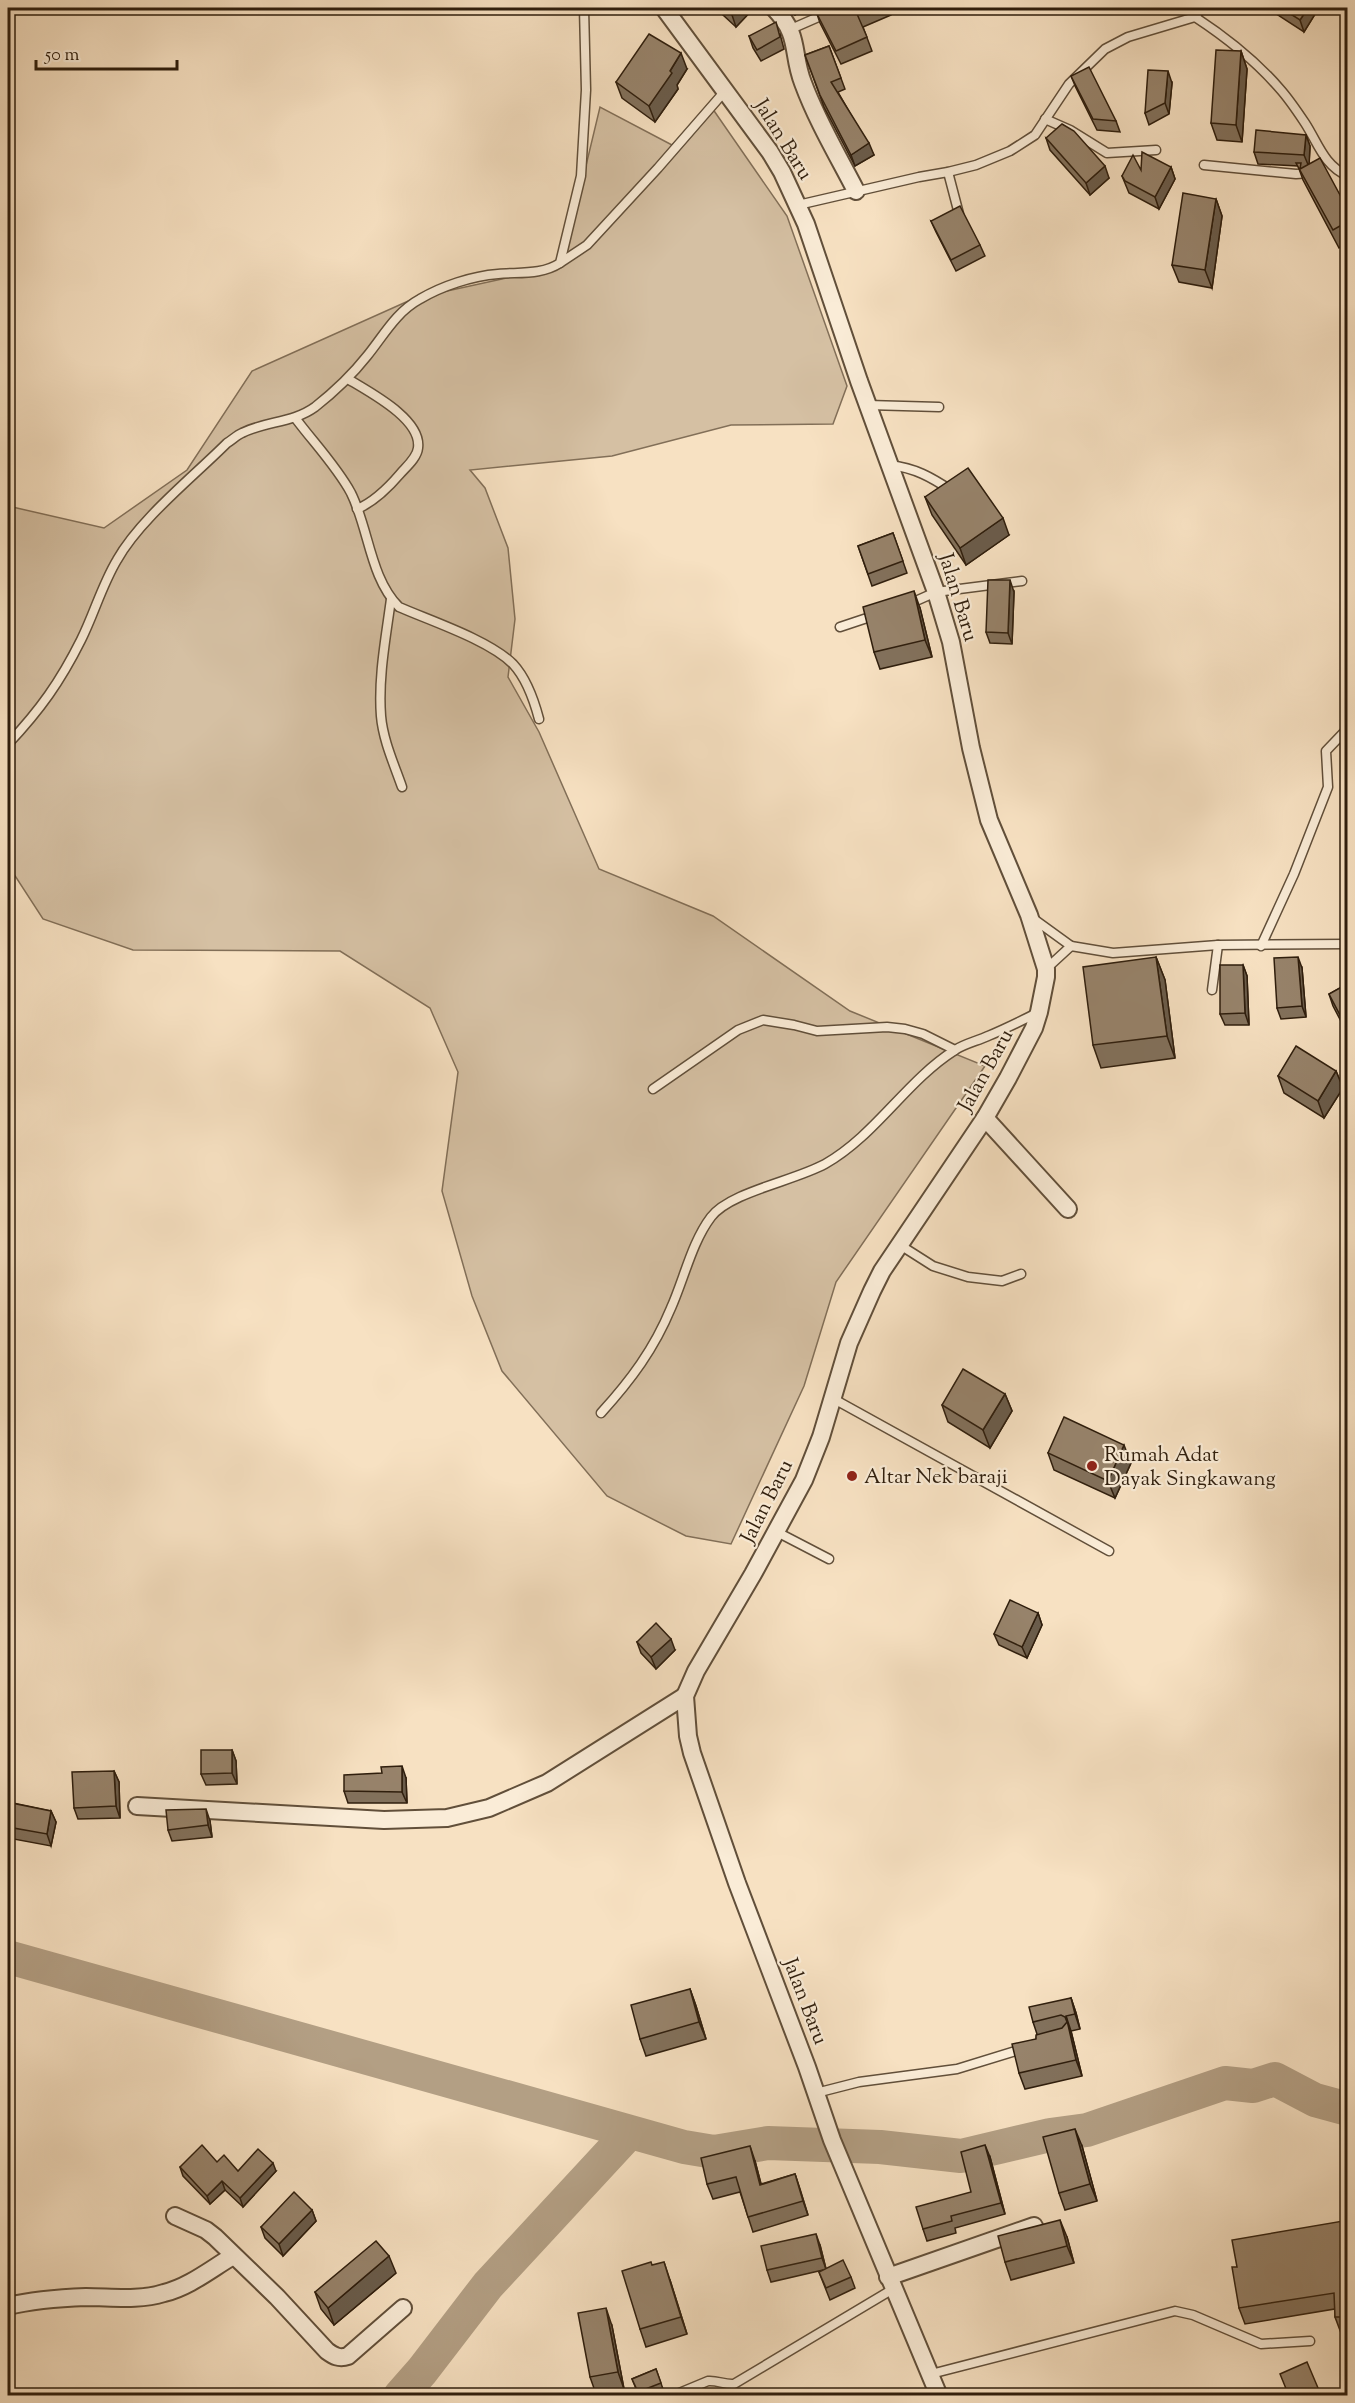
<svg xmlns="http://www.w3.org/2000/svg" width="1355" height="2403" viewBox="0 0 1355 2403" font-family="'Sorts Mill Goudy',serif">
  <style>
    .green { fill: #d5c0a3; stroke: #826f58; stroke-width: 1.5 }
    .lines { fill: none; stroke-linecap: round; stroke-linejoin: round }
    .river { stroke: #b39f84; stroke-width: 34 }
    .lane-casing { stroke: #614f3a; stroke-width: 11 }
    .street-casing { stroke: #614f3a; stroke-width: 20 }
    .lane { stroke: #faecd7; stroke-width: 8 }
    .street { stroke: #faecd7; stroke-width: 16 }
    .wall { fill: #82715c; stroke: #2f1e0d; stroke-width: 1.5 }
    .shaded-wall { fill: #6a5c4b; stroke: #2f1e0d; stroke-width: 1.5 }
    .building { fill: #97836b; stroke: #2f1e0d; stroke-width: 1.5 }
    .poi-dot { fill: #8f2418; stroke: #faecd7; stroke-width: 2 }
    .labels { text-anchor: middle; stroke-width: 4.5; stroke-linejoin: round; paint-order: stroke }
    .street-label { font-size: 21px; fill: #2f1e0d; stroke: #faecd7 }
    .poi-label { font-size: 21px; fill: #2f1e0d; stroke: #faecd7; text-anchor: start }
  </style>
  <rect width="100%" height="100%" fill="#f7e1c2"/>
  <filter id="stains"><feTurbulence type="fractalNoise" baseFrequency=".00333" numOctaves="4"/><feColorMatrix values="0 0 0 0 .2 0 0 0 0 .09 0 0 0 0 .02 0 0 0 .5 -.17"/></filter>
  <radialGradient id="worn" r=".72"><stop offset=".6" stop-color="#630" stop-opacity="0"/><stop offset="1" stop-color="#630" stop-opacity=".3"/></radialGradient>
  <path class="green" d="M710 105 787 216 847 386 833 424 731 425 612 456 470 470 485 488 508 548 515 619 508 677 539 732 599 869 713 916 850 1011 985 1066 836 1282 804 1386 731 1544 686 1536 607 1496 502 1371 472 1296 442 1191 458 1072 430 1008 340 951 133 950 43 919 8 865V506L104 528 187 470 252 371 415 298 562 266 600 107 672 145Z"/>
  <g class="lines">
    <g class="river">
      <path d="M8 1957 684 2147 714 2152 768 2143 880 2147 961 2156 1050 2135 1087 2130 1225 2083 1253 2086 1275 2079 1315 2100 1348 2109"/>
      <path d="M400 2396 422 2371 488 2285 626 2136"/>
    </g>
    <defs>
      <g id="lane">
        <path d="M1195 17C1227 38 1255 60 1280 89 1289 99 1297 111 1305 123 1318 143 1324 166 1348 176"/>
        <path d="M791 29 839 8"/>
        <path d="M1045 119 1070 130 1107 153 1156 150"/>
        <path d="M1204 165 1296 174 1311 173"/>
        <path d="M948 172 959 214"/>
        <path d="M798 205 919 177 948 172 976 165 1010 151 1035 135 1069 84 1105 49 1128 37 1195 17 1201 8"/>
        <path d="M560 263 587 245 658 168 725 91"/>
        <path d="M348 379C369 392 422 419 418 448 417 458 406 467 400 474 388 488 374 502 357 509"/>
        <path d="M868 405 939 407"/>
        <path d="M296 419C314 443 337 467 351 493 369 529 370 578 399 607 431 621 489 640 513 664 527 679 534 700 539 719"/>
        <path d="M890 465C915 468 931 477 952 491"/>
        <path d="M391 599C386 637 378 677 381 716 383 740 394 764 402 787"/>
        <path d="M909 604 936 592 1022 581"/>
        <path d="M840 627 876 615"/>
        <path d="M8 744C40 710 60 682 81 640 94 614 102 585 117 560 140 519 193 477 227 443 232 440 237 435 242 433 266 421 293 423 315 407 334 392 352 375 367 356 384 335 396 312 420 299 442 286 472 276 498 274 519 272 542 275 560 263L581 176 586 90 584 8"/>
        <path d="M1031 917 1071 946"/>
        <path d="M1261 946 1294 874 1328 787 1326 751 1348 728"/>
        <path d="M1046 969 1071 946 1113 953 1218 945 1348 944"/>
        <path d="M1212 990 1218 945"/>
        <path d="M653 1089 738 1030 763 1020 794 1025 817 1031 887 1027 905 1029 923 1034 955 1050"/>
        <path d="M900 1245 933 1266 968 1277 1002 1281 1021 1274"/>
        <path d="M832 1398 1109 1551"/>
        <path d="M601 1413C631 1380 654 1349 671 1308 684 1279 692 1242 711 1217 730 1192 794 1181 825 1164 876 1135 906 1081 955 1050 964 1044 977 1041 988 1036 1005 1029 1021 1021 1037 1013"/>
        <path d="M777 1532 829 1559"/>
        <path d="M816 2093 859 2082 957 2069 1022 2049"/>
        <path d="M931 2374 1175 2311 1193 2315 1261 2344 1310 2341"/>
        <path d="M672 2396 708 2381C717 2380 725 2385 734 2384L893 2289"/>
      </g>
      <g id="street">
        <path d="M664 8 770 152 782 172 806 224 859 381 936 592 951 642 971 748 989 820 1029 915 1046 969V977L1039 1012 1034 1028 1008 1078 985 1118 882 1271 872 1291 849 1343 821 1437 804 1480 753 1574 696 1671 685 1696 688 1736 692 1753 737 1883 807 2067 832 2140 939 2396"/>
        <path d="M774 8C801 36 791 52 803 83 817 121 838 156 856 191"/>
        <path d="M985 1118 1068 1209"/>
        <path d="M137 1806 384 1820 447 1818 489 1808 547 1783 685 1696"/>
        <path d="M175 2216 206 2230 215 2237 277 2297 327 2351C334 2356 339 2359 348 2356L403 2308"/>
        <path d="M888 2277 1034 2226"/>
        <path d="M8 2306C33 2300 60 2298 86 2297 112 2297 138 2301 164 2293 189 2287 211 2269 233 2256"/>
      </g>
    </defs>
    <use href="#lane" class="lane-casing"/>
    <use href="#street" class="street-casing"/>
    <use href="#lane" class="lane"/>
    <use href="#street" class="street"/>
  </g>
  <g class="wall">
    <path d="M720 8H754L736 27 722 14Z"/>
    <path d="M789 8H804L795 15Z"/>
    <path d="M813 8H897L890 11 891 15 863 27 872 51 841 64 820 23 816 11 815 12Z"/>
    <path d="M1267 8H1316L1317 11 1304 32Z"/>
    <path d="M780 34 784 49 761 61 753 48 749 36Z"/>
    <path d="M829 46 845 89 838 92 874 155 855 166 824 107 805 55Z"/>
    <path d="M1241 51 1247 69 1242 142 1217 140 1211 123Z"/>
    <path d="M687 69 677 85 678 89 655 122 622 98 616 82Z"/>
    <path d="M1071 76 1116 121 1120 132 1097 130 1076 88Z"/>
    <path d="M1172 83 1169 114 1149 125 1145 113Z"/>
    <path d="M1306 135 1310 146 1309 164 1347 208V243L1339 248 1303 180 1298 166 1258 164 1254 152Z"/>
    <path d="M1046 138 1109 178 1090 195 1050 150Z"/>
    <path d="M1171 167 1175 179 1159 209 1129 193 1122 176 1141 170Z"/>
    <path d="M1216 199 1222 216 1212 288 1179 282 1172 265Z"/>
    <path d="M931 221 980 245 985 256 956 271 936 232Z"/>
    <path d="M925 497 1009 535 966 565 932 515Z"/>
    <path d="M893 533 907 573 872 586 858 546Z"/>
    <path d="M1014 592 1012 644 990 643 986 632Z"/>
    <path d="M920 608 932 657 880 669 874 652Z"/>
    <path d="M1156 957 1165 980 1175 1058 1101 1068 1093 1045Z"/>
    <path d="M1243 965 1247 976 1249 1025H1225L1220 1014Z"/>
    <path d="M1302 968 1306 1017 1281 1019 1277 1008Z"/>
    <path d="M1347 984V1025L1344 1027 1333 1006 1329 994Z"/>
    <path d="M1336 1071 1343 1088 1324 1118 1284 1093 1278 1076Z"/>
    <path d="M1005 1394 1012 1411 990 1448 948 1422 942 1405Z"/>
    <path d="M1048 1453 1131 1463 1115 1498 1054 1470Z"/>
    <path d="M1038 1613 1042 1625 1027 1658 999 1645 994 1634Z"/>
    <path d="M637 1642 675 1650 656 1669 641 1653Z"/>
    <path d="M232 1750 236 1761 237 1784 206 1785 201 1774Z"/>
    <path d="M114 1771 119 1782 120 1818 78 1819 74 1808Z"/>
    <path d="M406 1778 407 1803H348L344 1791Z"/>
    <path d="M8 1798 13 1803 51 1811 56 1822 51 1846 8 1838Z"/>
    <path d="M210 1821 212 1837 172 1841 168 1830Z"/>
    <path d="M690 1989 696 2006 706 2039 646 2056 640 2039Z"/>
    <path d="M1071 1998 1076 2013 1080 2029 1071 2031 1082 2076 1025 2089 1019 2073 1036 2039 1037 2034 1033 2022Z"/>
    <path d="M1082 2146 1097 2201 1065 2210 1059 2193Z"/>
    <path d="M990 2157 1005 2214 955 2228 956 2233 927 2241 923 2229 971 2192Z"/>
    <path d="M755 2161 761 2184 795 2174 808 2215 753 2232 740 2192 713 2199 707 2184Z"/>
    <path d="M217 2162 238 2171H276L243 2207 225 2190 210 2204 183 2176 180 2167Z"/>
    <path d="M312 2210 316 2221 283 2256 265 2238 261 2227Z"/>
    <path d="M1347 2234V2333H1341L1335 2317V2309L1245 2324 1239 2308 1237 2267Z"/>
    <path d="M1067 2237 1074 2263 1011 2280 1005 2262Z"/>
    <path d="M820 2245 826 2269 851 2277 855 2288 830 2300 819 2272 823 2270 771 2282 767 2270Z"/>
    <path d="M652 2265 670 2280 687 2334 646 2347 640 2329Z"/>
    <path d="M396 2273 334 2325 321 2309 315 2292Z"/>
    <path d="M612 2326 624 2389 596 2394 590 2377Z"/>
    <path d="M656 2369 663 2389 646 2396H639L632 2379Z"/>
  </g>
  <g class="shaded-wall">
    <path d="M8 8H21L8 23Z"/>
    <path d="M739 8H754L736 27 732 15Z"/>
    <path d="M792 8H804L795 15Z"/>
    <path d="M1308 8H1316L1317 11 1304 32 1300 20Z"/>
    <path d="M1241 51 1247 69 1242 142 1236 125Z"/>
    <path d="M681 53 687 69 677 85 678 89 655 122 649 106Z"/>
    <path d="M1168 71 1172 83 1169 114 1165 103Z"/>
    <path d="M1306 135 1310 146 1309 167 1304 155Z"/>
    <path d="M869 143 874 155 855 166 851 155Z"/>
    <path d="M1105 166 1109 178 1090 195 1086 183Z"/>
    <path d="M1171 167 1175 179 1159 209 1155 197Z"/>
    <path d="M1216 199 1222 216 1212 288 1205 270Z"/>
    <path d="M1003 518 1009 535 966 565 960 548Z"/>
    <path d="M1010 580 1014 592 1012 644 1008 633Z"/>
    <path d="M914 591 920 608 932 657 925 640Z"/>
    <path d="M1156 957 1165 980 1175 1058 1167 1036Z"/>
    <path d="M1298 957 1302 968 1306 1017 1302 1006Z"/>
    <path d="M1243 965 1247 976 1249 1025 1245 1013Z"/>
    <path d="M1336 1071 1343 1088 1324 1118 1318 1101Z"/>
    <path d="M1005 1394 1012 1411 990 1448 983 1430Z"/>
    <path d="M1124 1445 1131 1463 1115 1498 1108 1481Z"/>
    <path d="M1038 1613 1042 1625 1027 1658 1022 1647Z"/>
    <path d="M671 1639 675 1650 656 1669 651 1657Z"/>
    <path d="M232 1750 236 1761 237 1784 232 1773Z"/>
    <path d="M402 1766 406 1778 407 1803 402 1792Z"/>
    <path d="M114 1771 119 1782 120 1818 116 1806Z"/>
    <path d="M206 1809 210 1821 212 1837 208 1825Z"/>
    <path d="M51 1811 56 1822 51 1846 47 1834Z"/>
    <path d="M690 1989 696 2006 706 2039 699 2022Z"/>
    <path d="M1071 1998 1076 2013 1080 2029 1075 2014Z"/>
    <path d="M1066 2016 1071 2031 1082 2076 1076 2060Z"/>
    <path d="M1075 2129 1082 2146 1097 2201 1090 2184Z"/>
    <path d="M985 2145 990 2157 1005 2214 1001 2203Z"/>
    <path d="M750 2146 755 2161 765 2199 760 2185Z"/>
    <path d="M273 2163 276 2171 243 2207 240 2198Z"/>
    <path d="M795 2174 800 2189 808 2215 803 2201Z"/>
    <path d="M222 2181 225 2190 210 2204 207 2196Z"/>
    <path d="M312 2210 316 2221 283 2256 279 2244Z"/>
    <path d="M1060 2220 1067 2237 1074 2263 1067 2246Z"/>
    <path d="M1343 2221 1347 2234V2245L1346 2242Z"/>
    <path d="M816 2234 820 2245 826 2269 822 2258Z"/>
    <path d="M389 2256 396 2273 334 2325 328 2308Z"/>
    <path d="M664 2262 670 2280 687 2334 681 2317Z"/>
    <path d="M606 2308 612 2326 624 2389 618 2372Z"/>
  </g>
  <g class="building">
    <path d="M723 8H739L732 15Z"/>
    <path d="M820 8H871L857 14 867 37 836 51 815 10Z"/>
    <path d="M1281 8H1308L1300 20Z"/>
    <path d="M776 22 780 37 757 50 749 36Z"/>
    <path d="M649 34 681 53 670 71 672 73 649 106 616 82Z"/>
    <path d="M829 46 841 78 831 82 869 143 851 155 820 95 805 55Z"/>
    <path d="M1216 50 1241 51 1236 125 1211 123Z"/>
    <path d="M1089 67 1116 121 1093 119 1071 76Z"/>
    <path d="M1148 70 1168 71 1165 103 1145 113Z"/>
    <path d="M1062 124 1074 131 1105 166 1086 183 1046 138Z"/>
    <path d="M1256 130 1306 135 1304 155 1254 152Z"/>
    <path d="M1142 152 1171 167 1155 197 1125 181 1122 176 1133 155 1141 170Z"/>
    <path d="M1320 158 1347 208V222L1333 230 1296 163H1301L1300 169Z"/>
    <path d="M1183 193 1216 199 1205 270 1172 265Z"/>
    <path d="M960 206 980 245 951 260 931 221Z"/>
    <path d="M968 468 1003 518 960 548 925 497Z"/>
    <path d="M893 533 903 561 868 574 858 546Z"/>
    <path d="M988 580H1010L1008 633 986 632Z"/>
    <path d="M914 591 925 640 874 652 863 607Z"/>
    <path d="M1156 957 1167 1036 1093 1045 1083 967Z"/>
    <path d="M1298 957 1302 1006 1277 1008 1274 958Z"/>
    <path d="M1220 965H1243L1245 1013 1220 1014Z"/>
    <path d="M1347 984V1012L1340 1015 1329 994Z"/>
    <path d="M1296 1046 1336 1071 1318 1101 1278 1076Z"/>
    <path d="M963 1369 1005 1394 983 1430 942 1405Z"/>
    <path d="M1064 1417 1124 1445 1108 1481 1048 1453Z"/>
    <path d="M1010 1600 1038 1613 1022 1647 994 1634Z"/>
    <path d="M656 1623 671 1639 651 1657 637 1642Z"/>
    <path d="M201 1750H232V1773L201 1774Z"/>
    <path d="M402 1766V1792L344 1791V1775L382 1773 381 1767Z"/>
    <path d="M114 1771 116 1806 74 1808 72 1772Z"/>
    <path d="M8 1798 12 1799 11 1803 51 1811 47 1834 8 1827Z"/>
    <path d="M206 1809 208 1825 168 1830 166 1810Z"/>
    <path d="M690 1989 699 2022 640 2039 631 2005Z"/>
    <path d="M1071 1998 1075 2014 1066 2016 1076 2060 1019 2073 1012 2044 1036 2039V2035L1062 2028 1067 2022 1065 2017 1061 2015 1033 2022 1029 2007Z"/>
    <path d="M1075 2129 1090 2184 1059 2193 1043 2137Z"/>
    <path d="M202 2145 217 2162 224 2155 238 2171 258 2149 273 2163 240 2198 222 2181 207 2196 180 2167Z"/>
    <path d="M985 2145 1001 2203 951 2216 952 2221 923 2229 916 2207 971 2192 961 2152Z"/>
    <path d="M750 2146 760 2185 795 2174 803 2201 748 2217 736 2177 707 2184 701 2158Z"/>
    <path d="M294 2192 312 2210 279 2244 261 2227Z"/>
    <path d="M1060 2220 1067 2246 1005 2262 998 2236Z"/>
    <path d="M1343 2221 1346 2242H1343L1347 2258V2317H1335L1334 2293 1239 2308 1232 2267H1237L1232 2240Z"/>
    <path d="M816 2234 822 2258 767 2270 761 2246Z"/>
    <path d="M376 2241 389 2256 328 2308 315 2292Z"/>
    <path d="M843 2260 851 2277 826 2288 819 2272Z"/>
    <path d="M651 2262 652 2265 664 2262 681 2317 640 2329 622 2271Z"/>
    <path d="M606 2308 618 2372 590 2377 578 2313Z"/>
    <path d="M1307 2362 1321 2395 1289 2396 1280 2374Z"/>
    <path d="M656 2369 661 2383 638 2392 632 2379Z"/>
  </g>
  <g class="poi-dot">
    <circle cx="1092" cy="1466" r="6"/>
    <circle cx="852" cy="1476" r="6"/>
  </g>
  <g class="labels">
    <g class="street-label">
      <text transform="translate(784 139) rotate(58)" y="7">Jalan Baru</text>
      <text transform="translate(959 597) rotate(73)" y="7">Jalan Baru</text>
      <text transform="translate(985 1070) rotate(-61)" y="7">Jalan Baru</text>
      <text transform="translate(766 1501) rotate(-63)" y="7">Jalan Baru</text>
      <text transform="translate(806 2001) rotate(69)" y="7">Jalan Baru</text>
    </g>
    <g class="poi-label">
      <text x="1104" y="1461">Rumah Adat<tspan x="1104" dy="24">Dayak Singkawang</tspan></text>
      <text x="864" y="1483">Altar Nek baraji</text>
    </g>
  </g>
  <rect width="1355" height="2403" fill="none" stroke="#f7e1c2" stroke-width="30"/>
  <rect x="9" y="9" width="1337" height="2385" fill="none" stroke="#2f1e0d" stroke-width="3"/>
  <rect x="15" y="15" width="1325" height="2373" fill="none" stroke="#2f1e0d" stroke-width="1.5"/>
  <path d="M36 60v9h141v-9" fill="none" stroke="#2f1e0d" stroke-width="3"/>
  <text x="45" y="60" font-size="18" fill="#2f1e0d" stroke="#faecd7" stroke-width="4.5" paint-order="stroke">50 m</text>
  <rect width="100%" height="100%" filter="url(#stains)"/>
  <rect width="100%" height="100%" fill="url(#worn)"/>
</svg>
